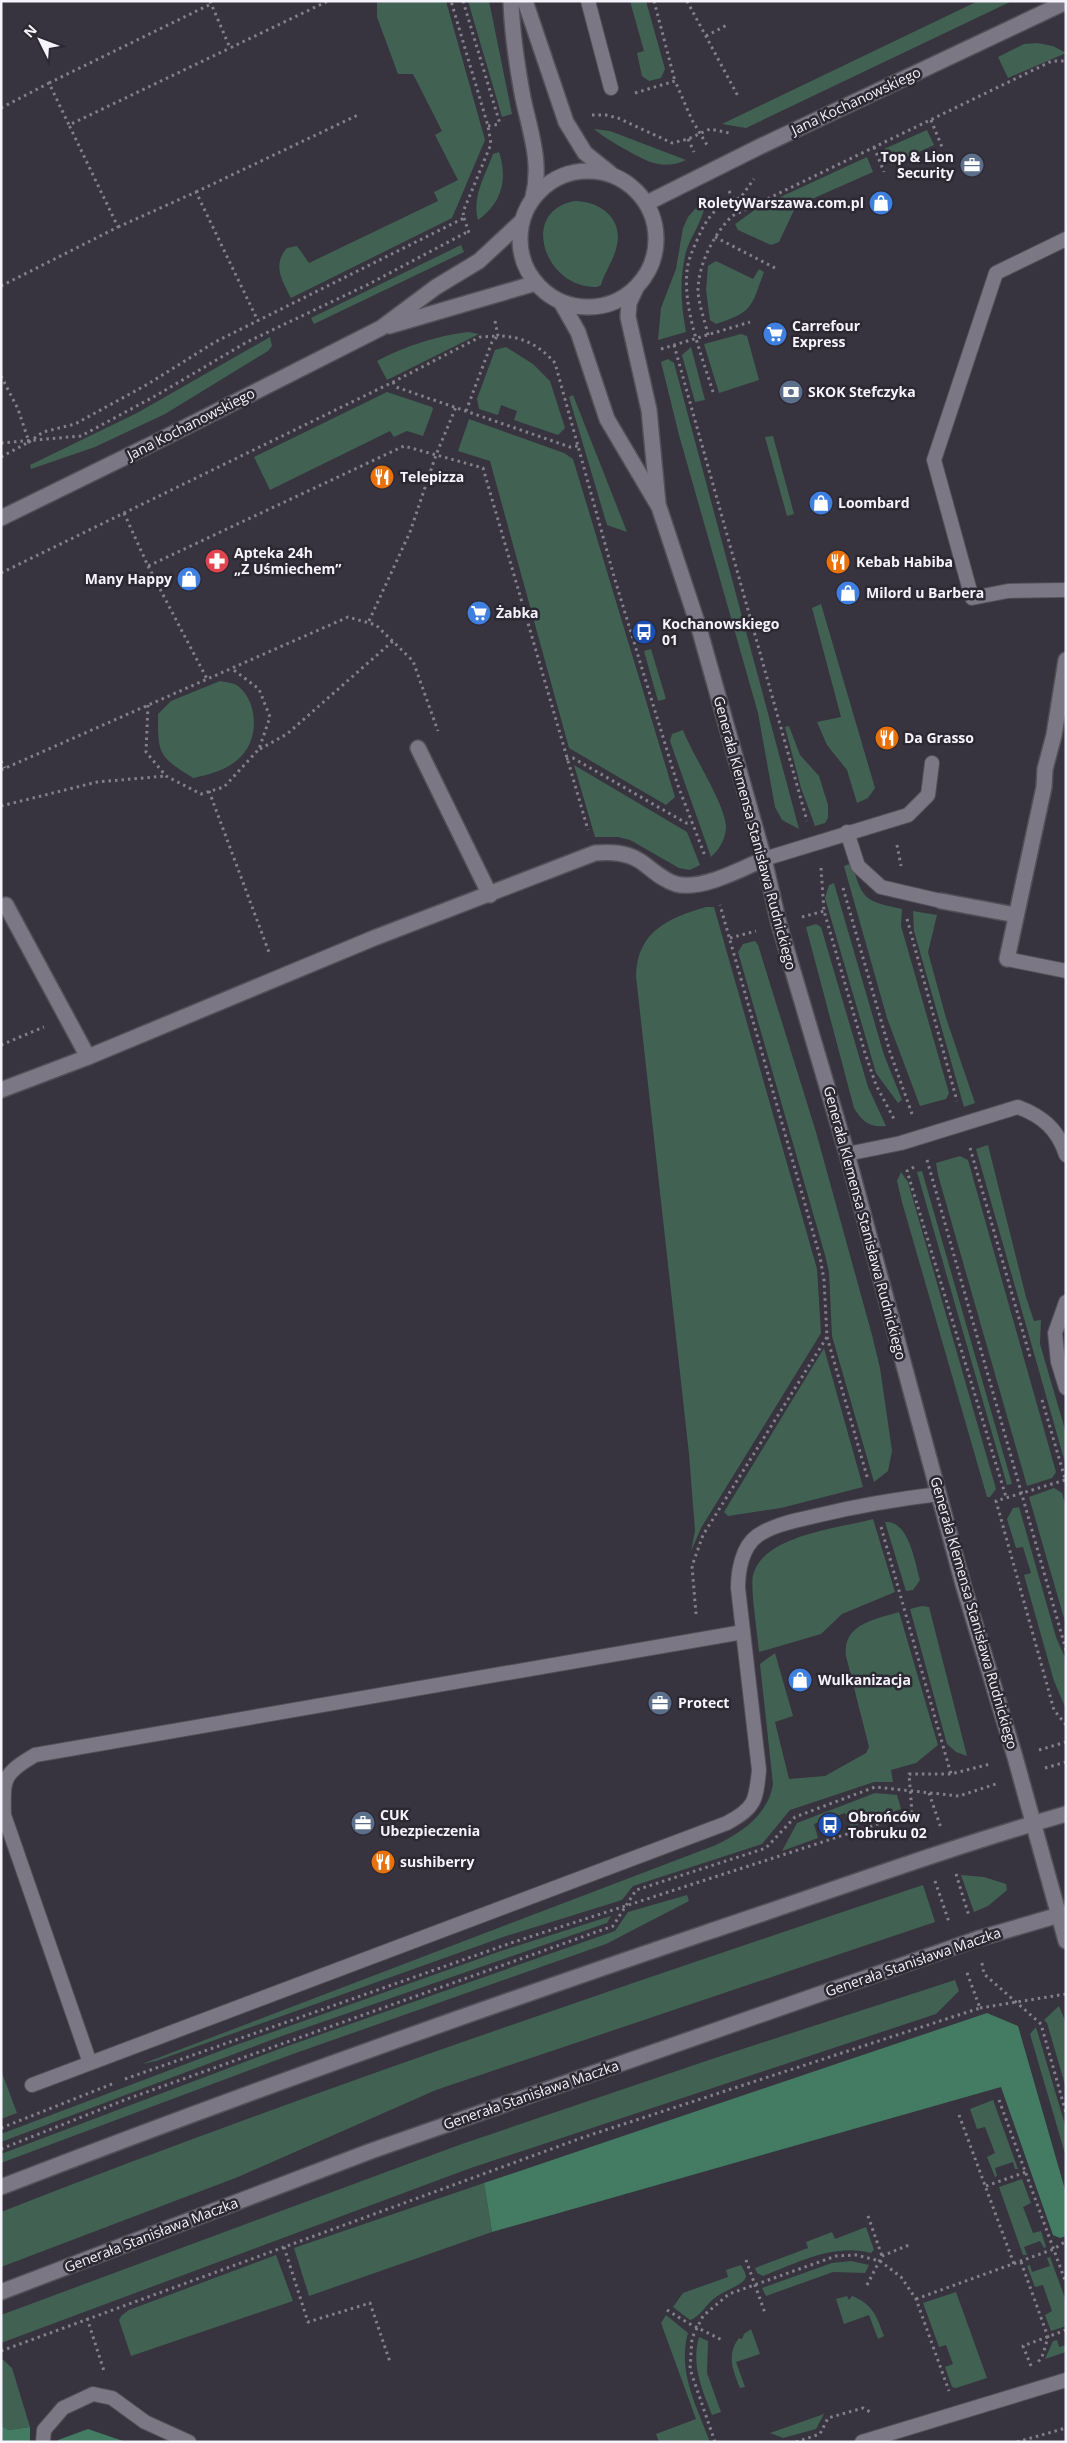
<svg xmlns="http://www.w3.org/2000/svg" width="1067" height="2443" viewBox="0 0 1067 2443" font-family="'Open Sans',sans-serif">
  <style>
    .green { fill: #416252 }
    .forest { fill: #447c63 }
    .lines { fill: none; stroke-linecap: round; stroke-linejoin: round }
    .lane-casing { stroke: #524f58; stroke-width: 16 }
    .street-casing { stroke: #524f58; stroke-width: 18 }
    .secondary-casing { stroke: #524f58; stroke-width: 18 }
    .path { stroke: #83808b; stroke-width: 3; stroke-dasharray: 2.5 4; stroke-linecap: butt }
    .lane { stroke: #7b7784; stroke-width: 14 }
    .street { stroke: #7b7784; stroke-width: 15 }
    .secondary { stroke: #7b7784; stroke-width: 15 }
    .labels { text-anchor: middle; stroke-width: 5; stroke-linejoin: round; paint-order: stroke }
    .street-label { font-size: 14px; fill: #f5f3fb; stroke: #2d2934 }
    .poi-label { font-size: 14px; font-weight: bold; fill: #f5f3fb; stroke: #2d2934; text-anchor: start }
  </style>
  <rect width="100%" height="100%" fill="#37333f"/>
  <g class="green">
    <path d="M377 1H446L485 140 452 218 291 298C282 280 272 265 287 248L297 246 309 263 438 201 434 192 458 180 435 135 442 131 413 74H398L377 17Z"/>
    <path d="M468 1H489L512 114 502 117Z"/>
    <path d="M630 1H646L665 69 661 78 649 81 642 76 637 53 644 51Z"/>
    <path d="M978 1H1012L746 128 722 124Z"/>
    <path d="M1037 43 1053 46 1066 53 1008 78 998 57 1024 44Z"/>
    <path d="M594 129 610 131 686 160C664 170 650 163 630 152 617 145 605 138 594 129Z"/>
    <path d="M927 130 934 145 891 165 884 149Z"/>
    <path d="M499 152C508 179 502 203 478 220 472 196 485 176 493 154Z"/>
    <path d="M867 157 873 172 796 206 779 242 771 245 738 230 735 224 759 207Z"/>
    <path d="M705 198C707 215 691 235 686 252 679 280 681 304 686 332L658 340 661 308 676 269 683 228 688 217Z"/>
    <path d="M575 201C599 201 623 218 617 245 614 260 605 271 601 285L597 287C545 289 518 211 575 201Z"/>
    <path d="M461 245 464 252 314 324 311 318Z"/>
    <path d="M716 261 753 279 759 269 764 272C751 307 753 312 716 324L710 320 706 290 708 266Z"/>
    <path d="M468 332 479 334 387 380 377 361C405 346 436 336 468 332Z"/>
    <path d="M741 334 747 336 759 380 719 393 704 344Z"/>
    <path d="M270 337 272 346 268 351 165 414 95 447 31 469 30 465 137 413Z"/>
    <path d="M506 347 533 364 550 381 565 428 558 435 514 420 517 411 501 405 498 415 479 409 477 399 495 350Z"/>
    <path d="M691 347 705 400 695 402 682 355Z"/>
    <path d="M668 359 674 363 799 829 782 820 775 807 758 713 679 435 661 362Z"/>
    <path d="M387 392 432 407 433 409 423 436 407 431 394 437 390 431 270 490 254 457Z"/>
    <path d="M573 395 627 532 607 525 569 397Z"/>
    <path d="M469 419 564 453 573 459 675 797 666 805 569 748 490 461 458 451Z"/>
    <path d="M773 436 794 514 787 516 765 437Z"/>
    <path d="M821 604 875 788 868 798 857 803 847 770 827 745 817 722 841 717 812 608Z"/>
    <path d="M651 649 666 699 658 701 644 651Z"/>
    <path d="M220 681C225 682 234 683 238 686 257 701 259 735 244 753 231 769 212 774 193 778 158 756 158 754 158 714L171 701Z"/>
    <path d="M789 726 800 755 819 776 828 805V818L825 823 815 826 801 788 785 727Z"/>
    <path d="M683 730C693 756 724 802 726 826 726 838 720 849 711 857L670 741 672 734Z"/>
    <path d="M574 765 687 832 700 865 690 870 679 868 630 840 618 837H595Z"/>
    <path d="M852 863C862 900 865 901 902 909L901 926 949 1093 946 1099 920 1106 887 1018 844 866Z"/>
    <path d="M834 883 884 1055 902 1100 898 1103 876 1073 825 898 829 885Z"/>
    <path d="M706 907H714L817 1269 821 1333 701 1528 691 1551 695 1531 689 1454 636 976C637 931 669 918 706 907Z"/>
    <path d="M913 911 937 915 928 952 946 1018 975 1103 964 1107 914 931Z"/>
    <path d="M816 924 821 927 868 1087 886 1126C869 1128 862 1121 854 1108L806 927Z"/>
    <path d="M755 941 758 945 816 1132 872 1335 880 1368 892 1451 888 1471 874 1482 832 1336 829 1272 825 1255 738 952 743 944Z"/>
    <path d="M988 1145 1026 1297 1034 1321 1041 1320 1040 1344 1066 1433V1466L976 1149Z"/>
    <path d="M960 1156 968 1160 1056 1472 1052 1478 1027 1486 938 1175 936 1163Z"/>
    <path d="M922 1171 1012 1484 1007 1485 917 1172Z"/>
    <path d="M901 1172 908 1182 996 1489 990 1497H987L902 1202 897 1181Z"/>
    <path d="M824 1348 863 1487 781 1508 728 1516 724 1512Z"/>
    <path d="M1054 1488 1062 1493 1066 1507V1625L1029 1497Z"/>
    <path d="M1019 1507 1056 1637 1066 1660V1709L1054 1681 1024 1575 1031 1573 1023 1547 1016 1548 1007 1519 1013 1508Z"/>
    <path d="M873 1519 895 1592 842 1614 821 1634 759 1652C758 1636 750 1588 753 1575 763 1535 840 1528 873 1519Z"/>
    <path d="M885 1522C909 1520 915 1563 920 1580L913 1590 906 1591Z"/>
    <path d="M922 1606 929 1607 967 1756 956 1752 947 1744 910 1609Z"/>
    <path d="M899 1612 938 1745 916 1763 891 1770 893 1782H874L790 1810 762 1844 633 1886 622 1900 506 1936 156 2061 142 2064 716 1845C742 1832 768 1815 773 1784L760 1664 775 1653 793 1716 775 1722 789 1779 825 1776 866 1753 869 1747 846 1656C842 1624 876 1619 899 1612Z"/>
    <path d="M875 1793 897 1795 901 1809 851 1827 845 1813 814 1824 818 1838 782 1851 797 1823Z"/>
    <path d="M961 1875 984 1877 1006 1884 1007 1890 988 1906 974 1912Z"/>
    <path d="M923 1885 935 1922 436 2090 238 2177 1 2267V2212C305 2093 614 1989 923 1885Z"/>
    <path d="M687 1895 689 1901 606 1944 293 2054 1 2163V2154L282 2048 615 1931 628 1912Z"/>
    <path d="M611 1916 607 1923 282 2036 1 2142V2134L236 2045 501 1951Z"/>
    <path d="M955 1980 959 1991 936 2014 468 2169 1 2343V2315L459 2145 715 2058Z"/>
    <path d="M1059 2006 1066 2023V2088L1047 2023 1044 2020Z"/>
    <path d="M1036 2027 1066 2128V2157L1030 2034Z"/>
    <path d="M1 2070 17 2113 1 2119Z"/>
    <path d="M993 2100 1018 2169H1015L1013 2162 995 2168 997 2176 995 2177 987 2157 995 2153 985 2127 977 2129 970 2109Z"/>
    <path d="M1022 2179 1031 2203 1023 2207 1033 2233 1041 2231 1046 2247 1044 2248 1040 2241 1024 2247 1027 2255H1023L999 2187Z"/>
    <path d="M484 2183 492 2232 309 2296 294 2248Z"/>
    <path d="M866 2227 874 2250 871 2253C834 2243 797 2263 763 2276L757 2273 755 2268 808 2248 806 2242 832 2232 835 2239Z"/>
    <path d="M276 2255 293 2301 131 2356 119 2320 122 2315 129 2310Z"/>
    <path d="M1050 2257 1066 2301V2326L1051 2331 1045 2315 1052 2311 1043 2285 1035 2287 1027 2266 1030 2265 1032 2272 1050 2266 1047 2258Z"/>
    <path d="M851 2261 869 2265 865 2273 833 2272 766 2296 762 2288 832 2263Z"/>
    <path d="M741 2265C743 2269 748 2276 745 2279 739 2287 725 2290 716 2297 707 2303 700 2317 690 2320L673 2307 683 2293 728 2277 726 2270Z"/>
    <path d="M956 2292 987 2378 956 2388 952 2387 945 2367 953 2364 946 2345 939 2347 923 2303Z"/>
    <path d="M847 2296 849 2300 852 2296C873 2304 877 2317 884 2336L878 2339 869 2315 844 2324 836 2299Z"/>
    <path d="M666 2315 688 2333C677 2371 697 2407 710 2442H659L656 2434 696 2419 661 2323Z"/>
    <path d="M751 2329 760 2354 736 2362 745 2387 740 2388C733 2370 726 2355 739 2338L742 2339 744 2334Z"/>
    <path d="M699 2337 708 2341 707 2373 721 2412 712 2415C702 2389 691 2365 699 2337Z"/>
    <path d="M1057 2340 1059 2347 1066 2345V2352L1045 2359 1053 2341Z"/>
    <path d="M1 2358 12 2368 30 2427 9 2430 1 2426Z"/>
    <path d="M824 2414 816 2429 783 2438 770 2433Z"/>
  </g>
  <g class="forest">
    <path d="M987 2013 1018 2026 1066 2193V2236L1060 2238 1053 2235 1001 2087 492 2232 484 2183Z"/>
    <path d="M1 2426 9 2430 30 2427V2442H1Z"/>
    <path d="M88 2429 126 2442H58V2440Z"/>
  </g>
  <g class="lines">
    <defs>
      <g id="lane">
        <path d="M588 1 611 88"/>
        <path d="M1066 239 996 273 934 460 972 598 1008 591 1066 590"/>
        <path d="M847 832 858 866 881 887 941 901"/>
        <path d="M764 859 908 815 928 795 932 763"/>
        <path d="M1007 959 1066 971"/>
        <path d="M847 1154 901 1143 1018 1107C1042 1116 1058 1129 1066 1155"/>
        <path d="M1066 1302 1055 1333 1058 1362 1066 1388"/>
        <path d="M90 2063 4 1815C3 1778 3 1774 35 1755L743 1632"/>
        <path d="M32 2085 727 1823C755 1808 756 1801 759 1770L738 1588C738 1571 742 1547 757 1536 774 1524 795 1521 815 1516 856 1506 897 1499 939 1494"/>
        <path d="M43 2442 44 2430 63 2408 93 2394 112 2398 145 2422 189 2442"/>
        <path d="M862 2442 1066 2380"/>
      </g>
      <g id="street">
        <path d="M647 203 759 147 1066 2"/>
        <path d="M418 748 490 895"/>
        <path d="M941 901 1016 915"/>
        <path d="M6 905 88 1057"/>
        <path d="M1007 959 1044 787 1045 769 1054 735 1066 660"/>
        <path d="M1 1090 88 1057 374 938 595 853C611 852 626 852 640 861 652 869 662 880 676 884 700 891 742 869 764 859"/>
      </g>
      <g id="secondary">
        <path d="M511 1C512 33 517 66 523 98 530 131 542 163 533 197"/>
        <path d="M525 1 566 122 585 153 610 173"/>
        <circle cx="588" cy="239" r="68"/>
        <path d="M636 288 629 303 628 317 649 410 658 503"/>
        <path d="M561 302 578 332 607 419 659 507 699 628 764 859 779 924 847 1154 963 1584 1015 1757 1066 1941"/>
        <path d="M389 326 536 283"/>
        <path d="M1 518 160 440 381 328 436 287 479 261 522 221"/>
        <path d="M1 2187C234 2097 469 2013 705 1933 825 1893 944 1849 1066 1814"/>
        <path d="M1 2292 371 2151 977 1939 1066 1913"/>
      </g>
    </defs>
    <use href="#lane" class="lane-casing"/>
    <use href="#street" class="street-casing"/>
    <use href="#secondary" class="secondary-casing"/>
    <g class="path">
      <path d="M210 1 230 48 328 1"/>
      <path d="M463 1 500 124"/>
      <path d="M654 1 675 81"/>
      <path d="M687 1 739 98"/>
      <path d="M706 36 727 25"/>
      <path d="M49 83 211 4"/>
      <path d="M635 93 675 81 692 120 707 145"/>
      <path d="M1 108 49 83 69 125 230 48"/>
      <path d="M592 115H606L618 118 672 143 688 139 710 129 729 133"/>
      <path d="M931 120 942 147"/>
      <path d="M488 126 500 124"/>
      <path d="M688 139 694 152"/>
      <path d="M874 147 884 172"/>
      <path d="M729 191 740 212"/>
      <path d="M196 192 360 114"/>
      <path d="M719 207 741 197 754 179"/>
      <path d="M464 218 470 236"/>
      <path d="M118 227 196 192 258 321"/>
      <path d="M715 237 777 269"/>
      <path d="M1 286 118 227 69 125"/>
      <path d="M495 321 498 336C522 336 539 345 555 363L615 580 677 783 705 856"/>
      <path d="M708 335C705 321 698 303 698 289 699 263 714 234 732 216L1052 61H1066"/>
      <path d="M674 345 807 821"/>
      <path d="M661 349 750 322"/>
      <path d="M1 376 18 409 29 442 43 432 75 424 148 384 215 342 464 218 463 212 491 144 488 126 451 1"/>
      <path d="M393 382 396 387 570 447 578 446"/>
      <path d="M713 392C702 356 683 310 687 271 688 260 693 249 698 238 703 226 709 216 719 207L715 197"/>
      <path d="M466 411 492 342 498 336"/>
      <path d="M1 443 81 436 157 395 247 342 369 284 469 231"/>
      <path d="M1 457 27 443"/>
      <path d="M124 513 148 566 404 446 483 468 588 830"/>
      <path d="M148 566 207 679"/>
      <path d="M1 573 393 382 480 337 498 336"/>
      <path d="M369 621 410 532 436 455 456 407"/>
      <path d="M148 705 146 752 166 776 201 794 224 787 259 749 270 717 259 689 231 668"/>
      <path d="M260 749 287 734 393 641"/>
      <path d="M566 759 573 758 686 823H692"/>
      <path d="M1 761 5 768"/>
      <path d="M1 770 348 617 376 625 413 661 438 731"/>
      <path d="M209 791 270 955"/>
      <path d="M1 806 97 782 166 776"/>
      <path d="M897 845 901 866"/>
      <path d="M821 868 824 911 865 1053 876 1085 894 1119"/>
      <path d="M843 888 890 1052 912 1114"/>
      <path d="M802 917 824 911"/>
      <path d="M907 919 957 1101"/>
      <path d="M730 938 756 931"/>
      <path d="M1 1045 44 1027"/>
      <path d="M970 1148 1031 1360"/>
      <path d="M927 1160 1066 1650"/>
      <path d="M914 1167 907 1171 1006 1497"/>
      <path d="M827 1337 868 1480"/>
      <path d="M1042 1400 1066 1482"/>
      <path d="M1065 1480 996 1501 1054 1710 1066 1725"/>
      <path d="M881 1527 951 1774"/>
      <path d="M696 1614 692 1566 703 1535 827 1337 824 1280 820 1257 720 905"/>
      <path d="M1039 1750 1066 1742"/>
      <path d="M1045 1768 1066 1762"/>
      <path d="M929 1793 941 1828"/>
      <path d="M912 1813 909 1774H951L990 1764"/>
      <path d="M956 1874 969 1916"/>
      <path d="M935 1881 949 1922"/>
      <path d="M982 1963 984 1974 1041 2024 1066 2113"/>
      <path d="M980 2008 1066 1994"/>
      <path d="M125 2079 511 1943 912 1813 919 1834"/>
      <path d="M999 2100 1066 2283"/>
      <path d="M959 2115 1014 2264"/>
      <path d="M1 2128 112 2084"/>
      <path d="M1 2149 127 2099 613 1926 636 1890 766 1848 795 1817 875 1787 959 1796 996 1784"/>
      <path d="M986 2186 1026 2172"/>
      <path d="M868 2216 882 2256"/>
      <path d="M284 2247 308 2322 370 2303 390 2362"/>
      <path d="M746 2260 765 2313"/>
      <path d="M1021 2262 1048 2337 1042 2357 1038 2362"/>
      <path d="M867 2285 882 2256 909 2245"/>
      <path d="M916 2299 1054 2249 1066 2241"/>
      <path d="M667 2310 688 2323 722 2340"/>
      <path d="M87 2318 104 2371"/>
      <path d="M1 2351 584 2137 980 2008 966 1970"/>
      <path d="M1031 2366 1023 2346 1066 2330"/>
      <path d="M715 2442 690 2369 692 2338 703 2316 729 2294 836 2256 856 2255 880 2261 901 2277 916 2299 949 2391"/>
      <path d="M796 2442 820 2434 828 2418 863 2408 872 2413"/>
      <path d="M1017 2442 1066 2428"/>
    </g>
    <use href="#lane" class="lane"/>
    <use href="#street" class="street"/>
    <use href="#secondary" class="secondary"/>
  </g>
  <defs>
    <symbol id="office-disc" viewBox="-11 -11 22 22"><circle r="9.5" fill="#5c6f8a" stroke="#2d2934"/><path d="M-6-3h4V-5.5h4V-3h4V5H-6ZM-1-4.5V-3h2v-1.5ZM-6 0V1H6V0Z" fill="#fff"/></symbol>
    <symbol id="shop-disc" viewBox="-11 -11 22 22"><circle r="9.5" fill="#3f7fe0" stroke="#2d2934"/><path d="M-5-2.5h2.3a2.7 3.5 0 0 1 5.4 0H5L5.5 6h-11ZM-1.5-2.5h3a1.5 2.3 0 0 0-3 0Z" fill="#fff"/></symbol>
    <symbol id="supermarket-disc" viewBox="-11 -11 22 22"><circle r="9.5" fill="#3f7fe0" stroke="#2d2934"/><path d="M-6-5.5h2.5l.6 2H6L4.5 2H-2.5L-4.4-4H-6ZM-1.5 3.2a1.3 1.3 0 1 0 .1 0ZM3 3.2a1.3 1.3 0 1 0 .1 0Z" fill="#fff"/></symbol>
    <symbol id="bank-disc" viewBox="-11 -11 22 22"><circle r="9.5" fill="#5c6f8a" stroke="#2d2934"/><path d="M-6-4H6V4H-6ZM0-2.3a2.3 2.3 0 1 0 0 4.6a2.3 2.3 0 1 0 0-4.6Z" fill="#fff"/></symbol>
    <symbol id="restaurant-disc" viewBox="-11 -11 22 22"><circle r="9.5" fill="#e8710a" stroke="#2d2934"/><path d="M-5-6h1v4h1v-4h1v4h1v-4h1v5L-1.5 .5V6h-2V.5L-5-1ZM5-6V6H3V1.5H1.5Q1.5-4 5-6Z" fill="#fff"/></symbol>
    <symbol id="pharmacy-disc" viewBox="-11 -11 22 22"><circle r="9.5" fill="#e0444e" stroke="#2d2934"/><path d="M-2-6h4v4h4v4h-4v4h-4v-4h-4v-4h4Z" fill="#fff"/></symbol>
    <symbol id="bus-disc" viewBox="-11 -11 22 22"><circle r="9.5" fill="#1a4fb4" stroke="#2d2934"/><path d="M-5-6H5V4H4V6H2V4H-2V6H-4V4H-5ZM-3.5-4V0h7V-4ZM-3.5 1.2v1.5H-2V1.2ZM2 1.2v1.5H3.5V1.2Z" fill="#fff"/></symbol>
  </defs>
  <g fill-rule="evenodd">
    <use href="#office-disc" x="958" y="151" width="28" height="28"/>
    <use href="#shop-disc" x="867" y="189" width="28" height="28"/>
    <use href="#supermarket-disc" x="761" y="320" width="28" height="28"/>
    <use href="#bank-disc" x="777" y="378" width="28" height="28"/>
    <use href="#restaurant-disc" x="368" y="463" width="28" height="28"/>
    <use href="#shop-disc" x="807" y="489" width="28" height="28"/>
    <use href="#pharmacy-disc" x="203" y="547" width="28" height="28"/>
    <use href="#restaurant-disc" x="824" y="548" width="28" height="28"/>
    <use href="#shop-disc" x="175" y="565" width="28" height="28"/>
    <use href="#shop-disc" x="834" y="579" width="28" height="28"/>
    <use href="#supermarket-disc" x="465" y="599" width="28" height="28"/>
    <use href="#bus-disc" x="630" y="618" width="28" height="28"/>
    <use href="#restaurant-disc" x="873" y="724" width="28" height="28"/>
    <use href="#shop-disc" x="786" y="1666" width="28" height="28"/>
    <use href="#office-disc" x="646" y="1689" width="28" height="28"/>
    <use href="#office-disc" x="349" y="1809" width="28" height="28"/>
    <use href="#bus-disc" x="816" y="1811" width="28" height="28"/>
    <use href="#restaurant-disc" x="369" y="1848" width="28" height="28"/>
  </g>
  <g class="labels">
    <g class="street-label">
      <text transform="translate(856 101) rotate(-25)" y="5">Jana Kochanowskiego</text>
      <text transform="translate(191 424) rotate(-27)" y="5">Jana Kochanowskiego</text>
      <text transform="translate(755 833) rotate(75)" y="5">Generała Klemensa Stanisława Rudnickiego</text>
      <text transform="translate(865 1223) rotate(75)" y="5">Generała Klemensa Stanisława Rudnickiego</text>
      <text transform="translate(974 1613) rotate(74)" y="5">Generała Klemensa Stanisława Rudnickiego</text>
      <text transform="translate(913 1962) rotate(-19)" y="5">Generała Stanisława Maczka</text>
      <text transform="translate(531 2095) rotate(-19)" y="5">Generała Stanisława Maczka</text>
      <text transform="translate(151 2235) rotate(-21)" y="5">Generała Stanisława Maczka</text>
    </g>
    <g class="poi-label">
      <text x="954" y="162" text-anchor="end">Top &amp; Lion<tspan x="954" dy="16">Security</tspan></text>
      <text x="864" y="208" text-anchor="end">RoletyWarszawa.com.pl</text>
      <text x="792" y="331">Carrefour<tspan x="792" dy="16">Express</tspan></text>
      <text x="808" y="397">SKOK Stefczyka</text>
      <text x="400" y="482">Telepizza</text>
      <text x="838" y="508">Loombard</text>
      <text x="234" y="558">Apteka 24h<tspan x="234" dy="16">„Z Uśmiechem”</tspan></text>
      <text x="856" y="567">Kebab Habiba</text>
      <text x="172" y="584" text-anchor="end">Many Happy</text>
      <text x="866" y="598">Milord u Barbera</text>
      <text x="496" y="618">Żabka</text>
      <text x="662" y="629">Kochanowskiego<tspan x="662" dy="16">01</tspan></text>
      <text x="904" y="743">Da Grasso</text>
      <text x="818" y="1685">Wulkanizacja</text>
      <text x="678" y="1708">Protect</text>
      <text x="380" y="1820">CUK<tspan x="380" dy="16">Ubezpieczenia</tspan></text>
      <text x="848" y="1822">Obrońców<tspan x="848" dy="16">Tobruku 02</tspan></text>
      <text x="400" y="1867">sushiberry</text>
    </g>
  </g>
  <rect width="1067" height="2443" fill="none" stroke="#f5f3fb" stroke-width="5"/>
  <g transform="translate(40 40) rotate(312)" stroke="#2d2934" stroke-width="4" paint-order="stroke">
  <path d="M0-4L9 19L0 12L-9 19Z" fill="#f5f3fb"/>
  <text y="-8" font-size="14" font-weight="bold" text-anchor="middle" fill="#f5f3fb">N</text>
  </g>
</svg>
